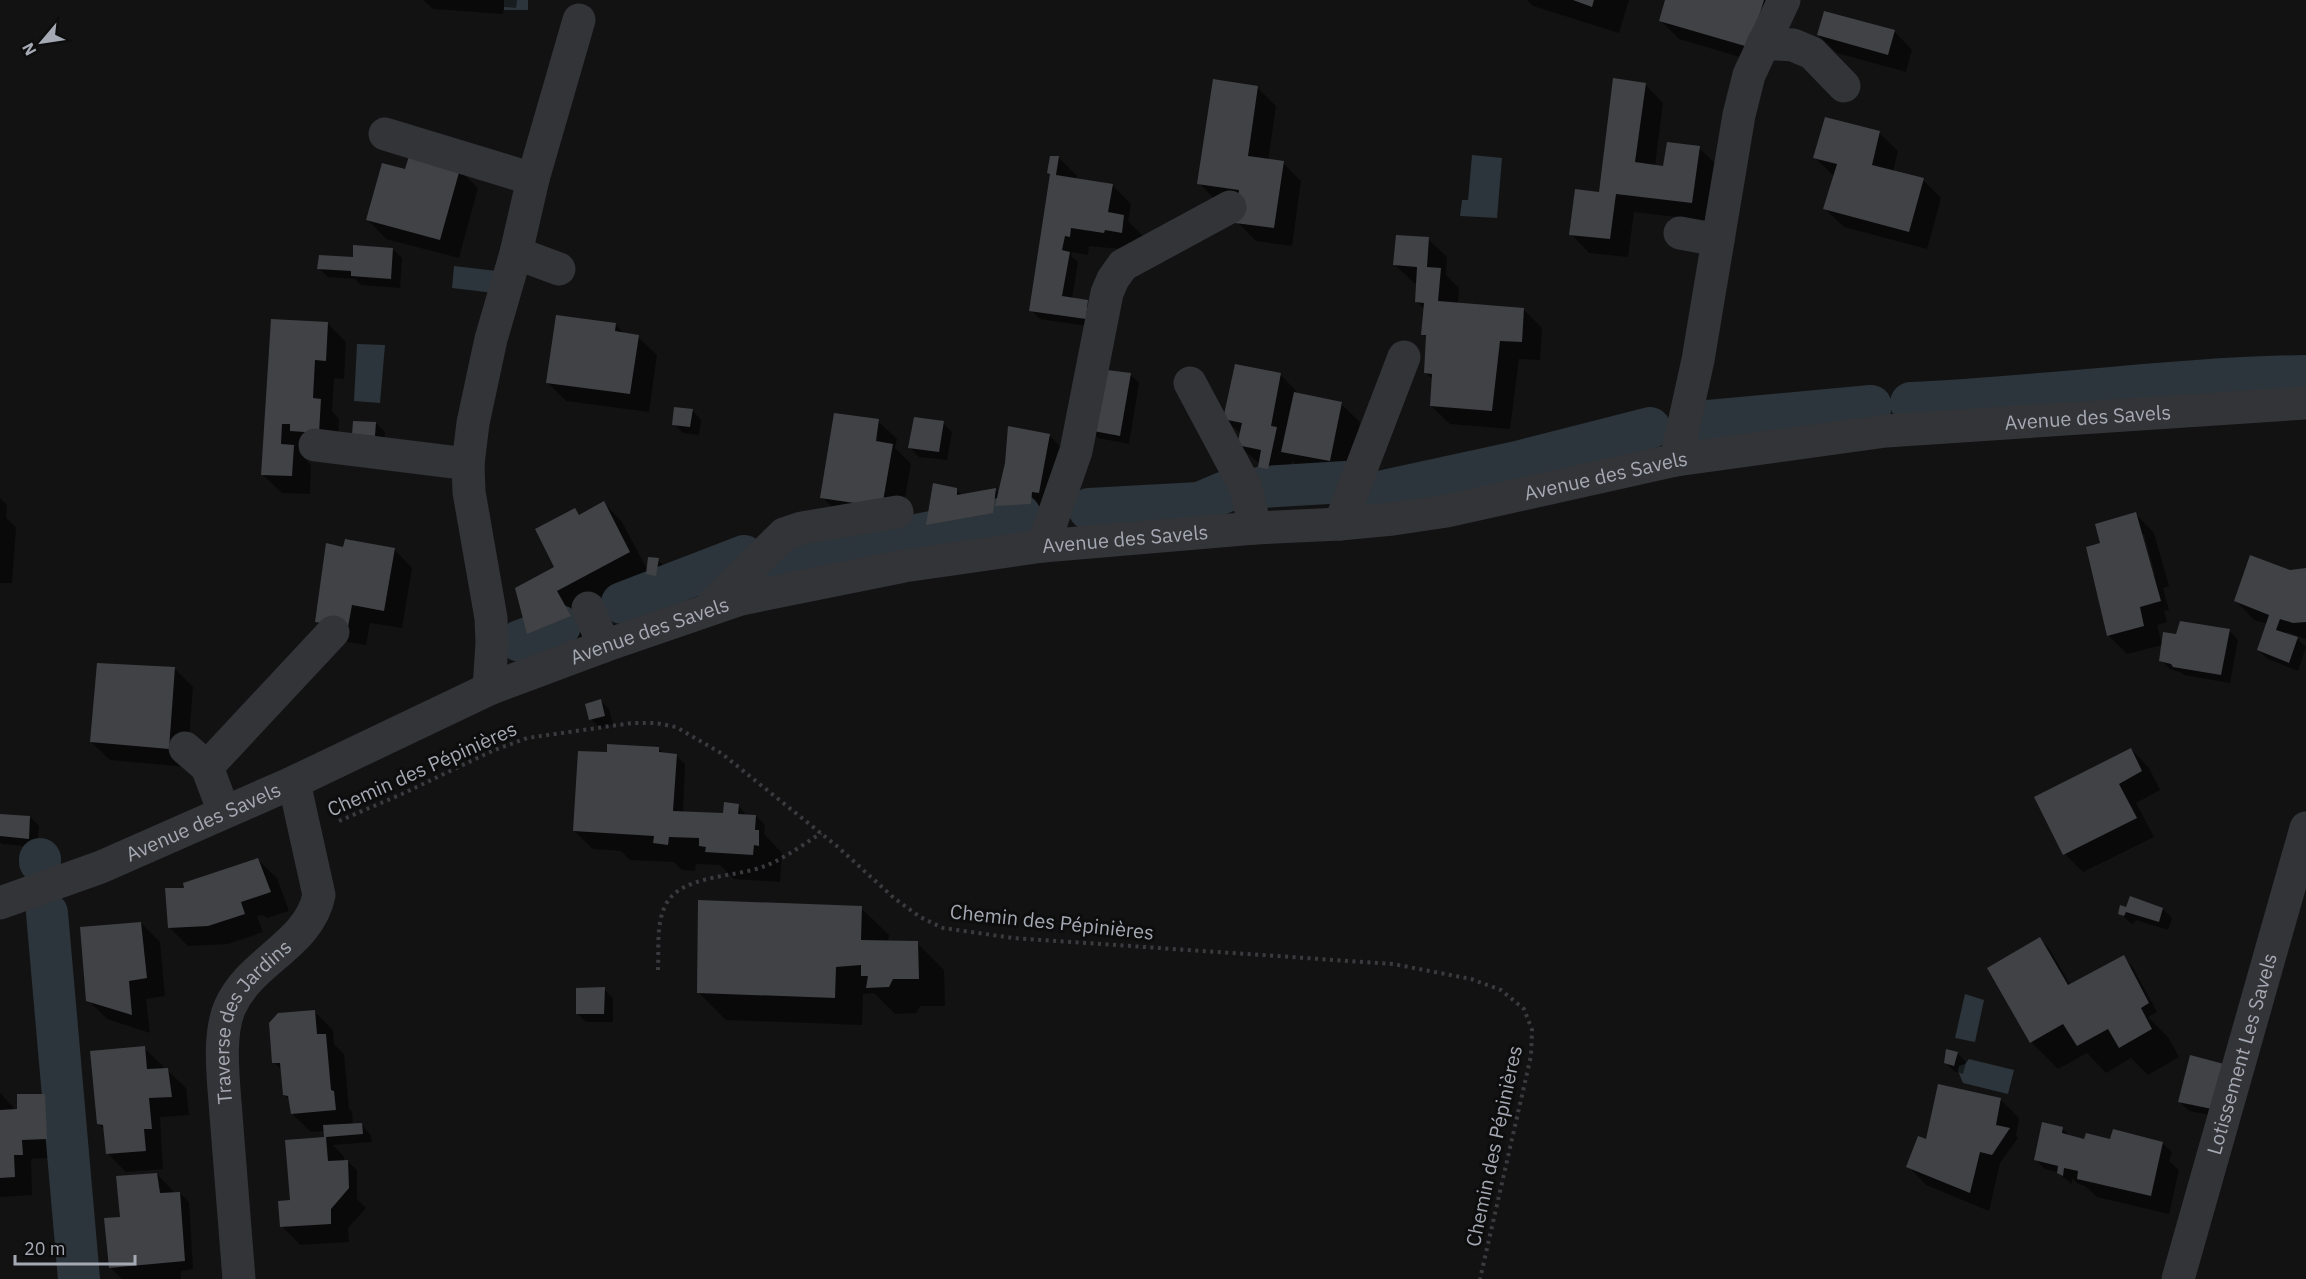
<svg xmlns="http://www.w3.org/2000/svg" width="2306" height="1279" viewBox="0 0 2306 1279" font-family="'IBM Plex Sans',sans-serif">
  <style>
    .water { fill: #2c353b }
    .shadow { fill: #0007; fill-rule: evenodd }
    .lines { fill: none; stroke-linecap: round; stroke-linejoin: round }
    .canal { stroke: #2c353b; stroke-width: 42 }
    .building { fill: #414246 }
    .path { stroke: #393b3f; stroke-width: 4; stroke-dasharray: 3 4.5; stroke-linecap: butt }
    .minor { stroke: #333438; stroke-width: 33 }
    .labels { text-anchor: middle; stroke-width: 6; stroke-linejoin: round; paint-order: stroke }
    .street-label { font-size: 20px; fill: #a4a9b3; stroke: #0d0d0e }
  </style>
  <rect width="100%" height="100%" fill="#121213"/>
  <g class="water">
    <rect x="504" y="0" width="24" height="10"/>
    <path d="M1472 155 1502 158 1497 218 1460 216 1462 200H1468Z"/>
    <path d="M454 266 497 271 494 293 452 288Z"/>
    <path d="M357 344 385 345 380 403 354 401Z"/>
    <path d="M1965 994 1984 1000 1975 1042 1955 1038Z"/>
    <path d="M1969 1059 2014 1070 2008 1094 1963 1083 1958 1071 1959 1066 1965 1064Z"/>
  </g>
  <g class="shadow">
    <path d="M423 0H517L516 8 504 7 503 14 433 9Z"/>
    <path d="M1527 0H1629L1619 33 1533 6Z"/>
    <path d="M1667 0H1787L1764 64 1679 39 1661 21Z"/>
    <path d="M1894 31 1912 50 1906 72 1837 53 1818 35Z"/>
    <path d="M1645 84 1663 103 1655 166 1665 168 1699 148 1718 166 1711 221 1634 212 1628 257 1589 253 1571 234 1600 194Z"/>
    <path d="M1257 87 1276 106 1268 161 1283 163 1301 181 1292 246 1256 241 1199 183Z"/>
    <path d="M1879 133 1898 151 1893 172 1923 180 1941 198 1927 249 1844 227 1825 209 1835 177 1815 158Z"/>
    <path d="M1059 158 1077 176V180L1112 185 1131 204 1128 221 1142 235 1140 251 1089 246 1088 255 1072 252 1071 256 1078 262 1072 299 1087 302 1096 311 1094 327 1040 319 1031 310 1051 176 1048 173Z"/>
    <path d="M459 170 478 188 459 258 386 239 368 220 406 171Z"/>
    <path d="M1428 239 1447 257 1446 275 1459 288 1458 304 1523 309 1542 328 1540 360 1519 359 1510 429 1450 424 1431 406 1433 380 1425 372 1427 338 1423 334 1425 310 1416 301 1418 283H1414L1395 265Z"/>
    <path d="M393 249 402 258 400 288 361 285 355 279 328 277 319 268Z"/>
    <path d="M272 320 327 323 346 342 344 379 334 378 332 411 339 419 337 451 300 442 299 453 311 465 310 494 282 493 263 475Z"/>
    <path d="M615 324 626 335 638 337 657 355 649 412 566 401 547 382Z"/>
    <path d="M1130 374 1139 383 1129 444 1098 438 1089 429Z"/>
    <path d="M1280 374 1298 393 1341 404 1360 422 1348 479 1301 470 1292 461 1287 487 1278 485 1259 466 1260 464 1238 445 1241 434 1225 419Z"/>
    <path d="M692 410 701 420 699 435 683 433 674 424Z"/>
    <path d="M878 421 897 439 895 448 911 464 900 525 841 516 822 497Z"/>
    <path d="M376 423 385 432 384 444 353 434Z"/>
    <path d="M943 423 952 432 947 460 919 457 910 448Z"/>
    <path d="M1049 435 1067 454 1049 522 1015 524 1012 521 1011 531 946 543 927 524 956 490 962 495 995 489 1000 494Z"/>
    <path d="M0 498 7 505 6 518 16 527 12 583H0Z"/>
    <path d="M604 503 622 522 648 571 574 610 588 635 547 652 528 633 556 567 575 510 580 516Z"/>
    <path d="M2136 514 2154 533 2169 586 2163 588 2169 610 2164 611 2167 622 2157 625 2162 645 2127 654 2108 635 2101 544ZM2141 534H2144L2155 575H2152Z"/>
    <path d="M344 548 394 549 412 568 402 628 370 623 366 645 335 640 316 621Z"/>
    <path d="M658 560 667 569 665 584 657 583 648 573Z"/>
    <path d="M2306 570V639L2287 632 2286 635 2297 639 2306 647 2298 671 2268 659 2258 650 2268 624 2254 620 2236 601 2290 571Z"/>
    <path d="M2229 630 2238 640 2230 683 2184 675 2180 672 2170 669 2161 660 2177 636Z"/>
    <path d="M174 668 193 687 187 767 110 760 91 742Z"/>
    <path d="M600 700 609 709 613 724 600 728 591 719Z"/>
    <path d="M658 748 664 754 676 755 685 764 683 813 724 815 738 805 747 816H756L765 825 764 834 782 853 780 882 734 879 720 865 696 864 695 871 682 870 674 862 630 860 621 851 593 849 574 831 608 754Z"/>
    <path d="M2131 749 2149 768 2160 790 2136 803 2154 837 2083 872 2065 854Z"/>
    <path d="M0 815 30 817 39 826 37 847 2 844 0 842Z"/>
    <path d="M258 860 277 878 289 911 267 918 263 915 257 916 263 932 228 944 188 946 170 928 186 889Z"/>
    <path d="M2121 907 2163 909 2172 918 2168 930 2136 920 2133 924 2129 922 2120 913Z"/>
    <path d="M861 908 889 935 888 942 917 943 944 970 945 1006H921L916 1013 895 1014 874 993 863 994 862 1025 726 1020 699 993Z"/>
    <path d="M141 923 160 942 165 996 146 999 150 1033 107 1019 88 1000Z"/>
    <path d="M2040 939 2049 948 2071 986 2123 957 2132 966 2157 1012 2148 1017 2168 1037 2179 1057 2148 1075 2131 1058 2106 1073 2087 1053 2058 1069 2031 1042Z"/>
    <path d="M604 989 613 998V1022H586L577 1013Z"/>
    <path d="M314 1011 333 1030 334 1044 344 1054 349 1109 352 1111 353 1125 361 1124 370 1134 372 1142 333 1145 344 1157V1162L347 1161 357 1170V1199L366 1208 348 1228 349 1242 300 1245 282 1226 294 1202 286 1142 327 1138 325 1131 311 1132 292 1114 290 1100 285 1095 282 1071 274 1062Z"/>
    <path d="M144 1048 163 1066V1070H167L186 1088 189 1115 160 1117 163 1169 126 1172 107 1153 105 1130 99 1124Z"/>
    <path d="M1957 1053 1966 1062 1963 1074 1954 1071 1945 1062Z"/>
    <path d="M2192 1057 2221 1117 2189 1111 2180 1102Z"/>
    <path d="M0 1093 13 1107 14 1111 45 1096 63 1114 65 1157 31 1159 32 1195 0 1197Z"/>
    <path d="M2001 1100 2019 1118 2016 1136 2018 1138 2000 1163 1989 1211 1926 1185 1908 1166 1927 1142Z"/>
    <path d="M2062 1128 2072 1138 2085 1141 2162 1143 2172 1152 2169 1161 2179 1170 2169 1214 2097 1197 2085 1186 2078 1184 2072 1178V1184L2057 1172 2045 1169 2036 1160Z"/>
    <path d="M157 1174 176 1194 180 1193 189 1202 193 1269 181 1271V1279H122L110 1267 122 1218Z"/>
  </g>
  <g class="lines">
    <g class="canal">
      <path d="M1911 403C2043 397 2174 378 2306 376"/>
      <path d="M1697 422 1871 406"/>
      <path d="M1263 487 1345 482"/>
      <path d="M1379 492 1517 462 1650 428"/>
      <path d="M1089 509 1199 503 1225 492"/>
      <path d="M773 569 900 538 1020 515"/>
      <path d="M622 603 744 556"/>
      <path d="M520 641 560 626"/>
      <path d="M40 859V862"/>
      <path d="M47 913 79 1279"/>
    </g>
  </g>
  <g class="building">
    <path d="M1573 0H1594L1592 7Z"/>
    <path d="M1665 0H1764L1752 39 1748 38 1745 46 1659 21Z"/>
    <path d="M1824 11 1895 30 1888 55 1817 35Z"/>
    <path d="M1613 78 1646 83 1635 162 1663 166 1667 142 1700 146 1692 203 1616 194 1610 239 1569 235 1575 189 1599 192Z"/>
    <path d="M1213 79 1258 86 1248 156 1284 161 1274 228 1235 223 1239 190 1197 184Z"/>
    <path d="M1825 117 1880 131 1872 165 1924 178 1909 232 1823 209 1837 164 1813 158Z"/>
    <path d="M409 156 460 169 440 240 366 220 382 163 405 169Z"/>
    <path d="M1050 156H1059L1056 175 1113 184 1108 212 1124 215 1122 233 1105 230 1104 233 1071 228 1070 237 1065 236 1062 250 1070 252 1062 296 1088 300 1086 319 1029 311 1050 174 1047 173Z"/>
    <path d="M1396 235 1429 237 1427 267 1441 268 1438 301 1524 308 1522 342 1500 341 1492 411 1430 406 1432 374 1424 373 1426 335H1421L1424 303 1415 302 1417 267 1393 265Z"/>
    <path d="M353 245 393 248 391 279 351 276V271L317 269 319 255 353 257Z"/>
    <path d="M556 315 616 323 615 331 639 335 630 394 546 383Z"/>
    <path d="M271 319 328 322 326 361 315 360 313 398 321 399 319 433 290 431V424H282L281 444 294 445 292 476 261 475Z"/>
    <path d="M1235 364 1281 373 1271 426 1277 427 1268 469 1258 467 1261 450 1237 445 1242 423 1223 419Z"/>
    <path d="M1099 369 1131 373 1120 436 1088 430Z"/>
    <path d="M1294 392 1342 402 1330 461 1281 452Z"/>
    <path d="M674 407 693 409 690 427 672 425Z"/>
    <path d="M834 413 879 419 876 441 893 444 882 507 820 498Z"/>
    <path d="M914 417 944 421 939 452 908 448Z"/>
    <path d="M353 421 376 422 375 436 352 435Z"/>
    <path d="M1008 426 1050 434 1039 493 1032 492 1031 504 995 506 1005 463Z"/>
    <path d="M933 483 957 488V495L996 488 993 513 926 525Z"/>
    <path d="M604 501 630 552 557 591 571 616 527 634 515 588 554 567 535 529 575 508 579 515Z"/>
    <path d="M2136 512 2161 601 2140 607 2144 626 2107 636 2086 547 2100 543 2095 524Z"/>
    <path d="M345 539 395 548 384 611 352 605 348 627 315 622 326 543 343 547Z"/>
    <path d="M2250 555 2290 570 2306 568V622L2293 623 2280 619 2276 630 2298 637 2289 663 2257 650 2269 615 2234 601Z"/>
    <path d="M648 557 659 558 656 576 646 574Z"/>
    <path d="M2180 621 2230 629 2221 675 2173 667 2171 664 2159 661 2163 632 2176 634Z"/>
    <path d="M97 663 175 667 169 749 90 742Z"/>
    <path d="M601 699 605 716 589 720 585 704Z"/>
    <path d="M607 744 659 747V752L677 754 673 811 723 813 724 802 739 804 738 814 756 815 755 830H759V846L754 845 753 855 705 852 706 847 699 846V838L669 837 668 845 653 843 654 836 573 831 578 751 607 752Z"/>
    <path d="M2131 748 2142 771 2119 784 2137 818 2063 855 2034 797Z"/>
    <path d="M0 814 30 816 29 839 0 836Z"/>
    <path d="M258 858 271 892 241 902 245 914 208 926 168 928 165 888H184L183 883Z"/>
    <path d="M2130 896 2163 908 2159 922 2126 912 2124 916 2118 914 2120 905 2126 907Z"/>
    <path d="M698 900 862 906 861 940 918 941 919 979H893L889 987 866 988 868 976H861V965L836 967 835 998 697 993Z"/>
    <path d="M141 922 147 978 129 981 132 1015 86 1001 80 927Z"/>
    <path d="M2040 937 2068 985 2124 955 2149 1003 2141 1008 2152 1029 2119 1048 2108 1029 2077 1046 2063 1024 2030 1043 1987 968Z"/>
    <path d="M605 987 604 1014H576V988Z"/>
    <path d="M315 1010 317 1034H326L331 1090 334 1091 336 1110 291 1114 288 1096 283 1095 280 1063H272L269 1023 278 1013Z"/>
    <path d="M145 1046 147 1069 168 1068 172 1097 149 1098 152 1129H144L146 1151 106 1154 103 1125 97 1124 90 1051Z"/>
    <path d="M1946 1049 1958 1052 1954 1066 1944 1063Z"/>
    <path d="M2190 1055 2224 1064 2212 1109 2178 1102Z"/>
    <path d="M1938 1084 2001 1098 1996 1125 2010 1128 1992 1155 1980 1152 1970 1193 1906 1167 1918 1136 1926 1139Z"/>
    <path d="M17 1094H45L47 1139 22 1140 23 1155H14L15 1177 0 1178V1110L17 1109Z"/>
    <path d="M2042 1122 2063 1127 2062 1133 2084 1139 2086 1133 2110 1139 2113 1129 2163 1142 2151 1196 2077 1179 2078 1171 2064 1168 2063 1176 2057 1173 2058 1166 2034 1160Z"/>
    <path d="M362 1123 363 1134 326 1137 328 1161 348 1160 349 1188 331 1209V1224L280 1227 278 1201 290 1200 285 1140 324 1137 323 1125Z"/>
    <path d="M157 1173 160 1193 180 1192 185 1261 109 1268 104 1218 120 1217 116 1176Z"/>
  </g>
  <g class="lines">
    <g class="path">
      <path d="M339 821 402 794 492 751 527 738 632 723H656L676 727 721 753 838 847 894 898 920 917 943 928 1013 938 1393 964 1471 979 1501 990 1524 1009 1532 1030 1531 1056 1480 1279"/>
      <path d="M658 970C659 950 656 925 665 906 680 874 735 878 765 866 785 858 803 845 821 833"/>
    </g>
    <g class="minor">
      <path d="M1763 43 1793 45 1812 53 1844 86"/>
      <path d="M385 134 533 179"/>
      <path d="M1680 233 1718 240"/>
      <path d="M516 253 559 269"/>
      <path d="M1190 383 1246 488 1255 528"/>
      <path d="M315 445 468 464"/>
      <path d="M1676 460 1698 360 1739 115 1749 75 1784 0"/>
      <path d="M1340 524 1404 357"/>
      <path d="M1043 546 1076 451 1107 293 1113 279 1123 265 1230 207"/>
      <path d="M712 605 784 534 802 528 897 512"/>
      <path d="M588 608 604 646"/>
      <path d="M489 689 492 643 491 618 469 492 468 464 473 423 491 339 516 253 533 179 579 20"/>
      <path d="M185 748 207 767"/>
      <path d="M224 812 207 767 333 632"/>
      <path id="s1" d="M0 903 101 867 294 782 489 689 604 646 741 599 904 566 1043 546 1255 528 1340 524 1393 519 1447 511 1676 460 1886 431 2306 403"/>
      <path id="s2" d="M239 1279C235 1224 230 1170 226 1115 224 1084 217 1036 230 1007 250 961 309 945 319 895L294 782"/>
      <path id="s3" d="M2178 1279 2306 828"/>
    </g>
  </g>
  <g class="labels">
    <g class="street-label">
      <text dy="7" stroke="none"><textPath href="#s1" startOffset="2163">Avenue des Savels</textPath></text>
      <text dy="7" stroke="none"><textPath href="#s1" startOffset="1677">Avenue des Savels</textPath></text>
      <text dy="7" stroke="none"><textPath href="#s1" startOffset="1191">Avenue des Savels</textPath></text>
      <text dy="7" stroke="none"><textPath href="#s1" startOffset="705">Avenue des Savels</textPath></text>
      <text transform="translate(422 769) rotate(-24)" y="7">Chemin des Pépinières</text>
      <text dy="7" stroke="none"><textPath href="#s1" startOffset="219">Avenue des Savels</textPath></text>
      <text transform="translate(1052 922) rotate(6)" y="7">Chemin des Pépinières</text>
      <text dy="7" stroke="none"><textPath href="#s2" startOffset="268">Traverse des Jardins</textPath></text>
      <text dy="7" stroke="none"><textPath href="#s3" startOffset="234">Lotissement Les Savels</textPath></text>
      <text transform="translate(1494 1146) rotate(-78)" y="7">Chemin des Pépinières</text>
    </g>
  </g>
  <g transform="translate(42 42) rotate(241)" stroke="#0d0d0e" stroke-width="4.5" paint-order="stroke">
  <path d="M0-4.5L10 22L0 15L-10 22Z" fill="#a4a9b3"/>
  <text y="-9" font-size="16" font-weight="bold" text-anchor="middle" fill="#a4a9b3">N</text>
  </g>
  <path d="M15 1255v9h120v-9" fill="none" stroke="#a4a9b3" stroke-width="3"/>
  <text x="24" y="1255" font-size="18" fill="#a4a9b3" stroke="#0d0d0e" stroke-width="4.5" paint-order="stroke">20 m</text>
</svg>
